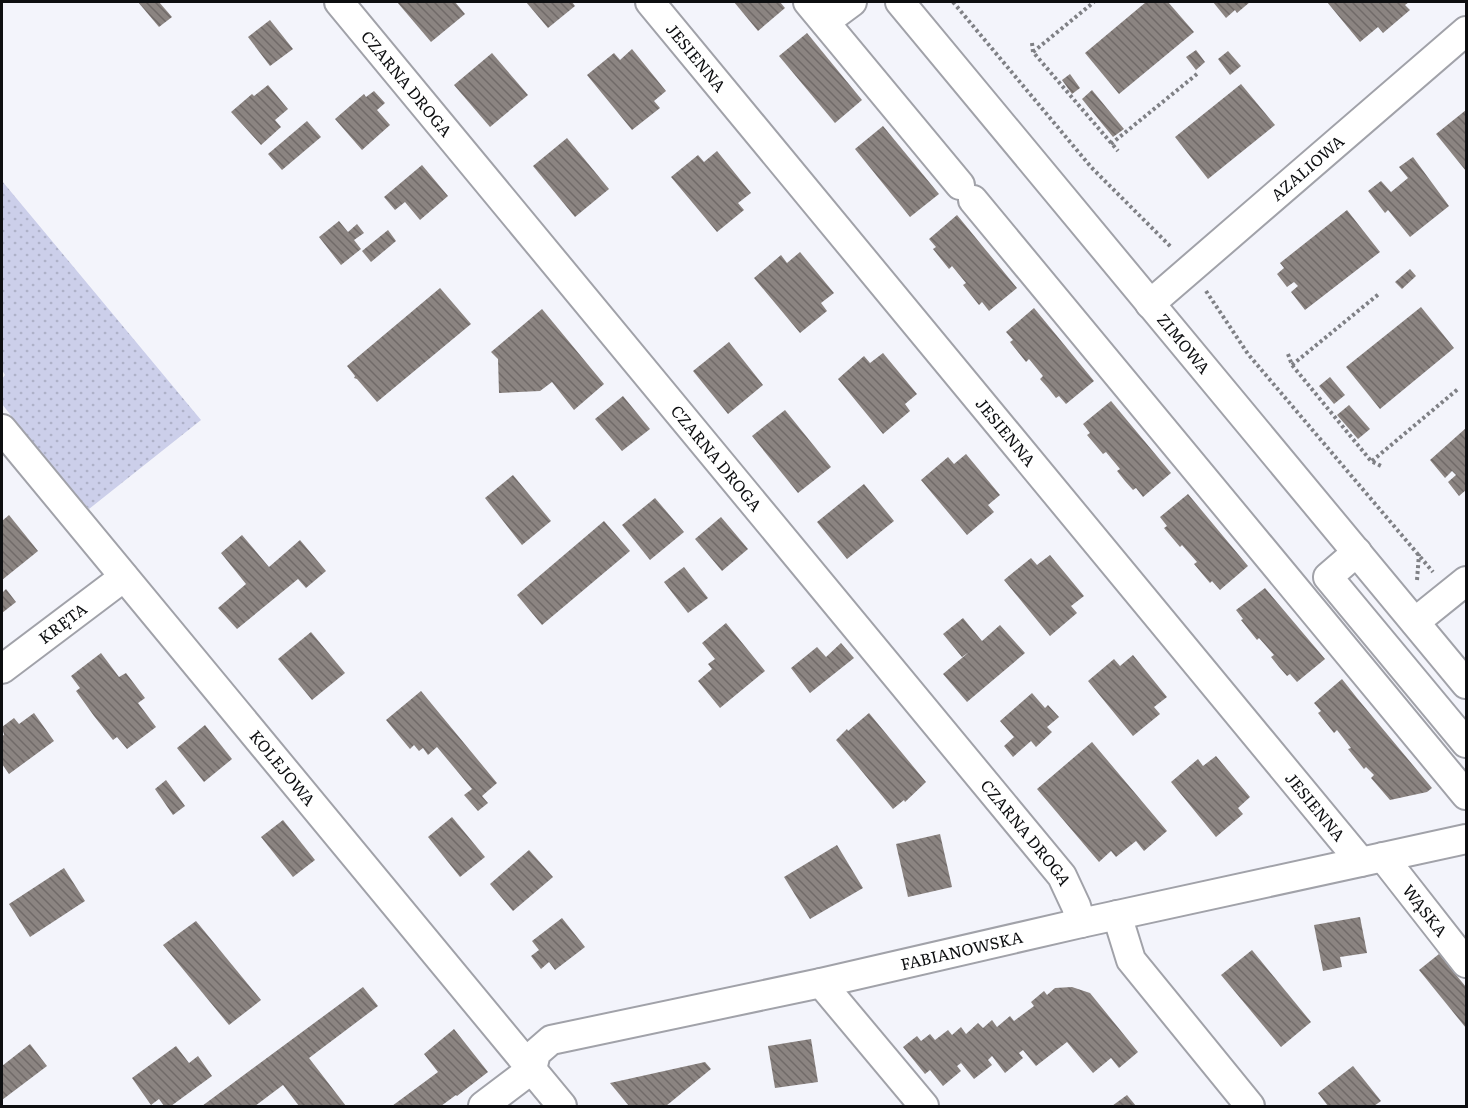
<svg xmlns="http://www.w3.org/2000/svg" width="1468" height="1108" viewBox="0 0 1468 1108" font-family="Literata,serif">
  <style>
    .grass { fill: url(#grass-dots) }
    .building { fill: url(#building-back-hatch) }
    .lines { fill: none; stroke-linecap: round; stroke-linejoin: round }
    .minor-casing { stroke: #a1a2a9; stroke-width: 32 }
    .path { stroke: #7f8085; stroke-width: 4; stroke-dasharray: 3 3; stroke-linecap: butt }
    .minor { stroke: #fff; stroke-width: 28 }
    .labels { text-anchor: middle; stroke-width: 4.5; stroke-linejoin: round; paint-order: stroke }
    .street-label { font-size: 16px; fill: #0d0e10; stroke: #fff }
  </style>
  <defs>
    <pattern id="grass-dots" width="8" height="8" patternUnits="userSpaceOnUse" patternTransform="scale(1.5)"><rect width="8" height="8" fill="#cccfea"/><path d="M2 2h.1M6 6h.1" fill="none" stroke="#aeb1c8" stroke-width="1.8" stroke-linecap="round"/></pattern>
    <pattern id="building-back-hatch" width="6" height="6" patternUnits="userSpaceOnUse" patternTransform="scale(1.5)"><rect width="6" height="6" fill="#8b8481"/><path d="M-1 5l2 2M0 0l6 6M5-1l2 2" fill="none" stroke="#706a68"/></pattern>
  </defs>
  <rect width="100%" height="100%" fill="#f3f4fb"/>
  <path class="grass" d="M2 181 201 420 89 509 51 467 2 404V379L5 375 2 370Z"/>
  <g class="building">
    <path d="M138 2H159L172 17 159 27Z"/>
    <path d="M397 2H455L465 14 431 42Z"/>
    <path d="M526 2H572L575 6 548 28Z"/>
    <path d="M734 2H780L785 8 758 31Z"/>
    <path d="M1146 2H1168L1194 32 1119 94 1085 53Z"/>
    <path d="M1213 2H1250L1237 13 1235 10 1226 18Z"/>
    <path d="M1327 2H1409L1405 5 1410 10 1383 33 1378 27 1360 42Z"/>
    <path d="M270 20 293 49 270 66 248 37Z"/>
    <path d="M807 33 862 100 835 123 779 56Z"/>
    <path d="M632 49 666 91 654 101 660 108 632 130 587 75 614 53 620 60Z"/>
    <path d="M1196 50 1205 62 1196 70 1186 57Z"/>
    <path d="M1228 51 1241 66 1230 75 1218 59Z"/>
    <path d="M492 53 528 95 490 127 454 85Z"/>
    <path d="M1070 74 1080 88 1072 94 1062 80Z"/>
    <path d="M1241 84 1275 125 1208 179 1175 137Z"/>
    <path d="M268 85 288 109 275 120 281 127 261 145 231 112 252 94 254 96Z"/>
    <path d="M1092 90 1124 129 1113 137 1082 99Z"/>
    <path d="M374 91 385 103 377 110 390 125 362 150 335 119 364 94 366 97Z"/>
    <path d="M1466 110V171L1436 134Z"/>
    <path d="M307 121 321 137 282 170 268 154Z"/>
    <path d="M883 126 939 194 910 217 855 149Z"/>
    <path d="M567 138 609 189 575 217 533 166Z"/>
    <path d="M717 151 751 193 738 203 744 210 717 232 671 177 698 155 704 162Z"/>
    <path d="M1413 157 1449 206 1410 237 1388 210 1385 213 1368 191 1381 181 1391 192 1408 178 1399 167Z"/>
    <path d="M422 165 448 196 420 220 405 202 395 210 384 197Z"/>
    <path d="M1347 210 1380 252 1305 310 1291 292 1298 286 1294 282 1287 287 1277 274 1284 268 1280 263Z"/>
    <path d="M957 215 1017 288 989 311 982 302 979 305 963 285 966 283 952 266 949 269 933 249 936 247 929 239Z"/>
    <path d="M339 221 348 232 357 224 364 233 354 240 361 249 341 265 319 237Z"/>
    <path d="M388 230 396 241 371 262 362 251Z"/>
    <path d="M800 252 834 293 821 303 827 311 800 333 754 278 781 255 787 263Z"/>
    <path d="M1410 269 1416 276 1402 289 1395 282Z"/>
    <path d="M440 288 471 324 377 402 357 379 354 378 355 376 347 366Z"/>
    <path d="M1421 307 1454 348 1380 409 1346 367Z"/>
    <path d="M1034 308 1094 381 1066 404 1059 396 1056 398 1048 388 1040 379 1043 376 1029 359 1026 362 1010 342 1013 340 1006 332Z"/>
    <path d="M542 309 604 384 574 410 552 382 540 391 499 393 498 359 491 352Z"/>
    <path d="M729 342 763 385 728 414 693 371Z"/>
    <path d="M883 353 917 394 905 404 910 411 883 434 838 379 864 356 870 363Z"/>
    <path d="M1330 377 1345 395 1334 404 1319 386Z"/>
    <path d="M623 396 650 429 622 451 595 419Z"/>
    <path d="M1111 401 1171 473 1143 497 1136 488 1133 490 1125 481 1117 471 1120 469 1106 452 1103 454 1087 435 1090 433 1083 424Z"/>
    <path d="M1349 405 1370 429 1358 439 1337 415Z"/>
    <path d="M785 410 831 467 798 493 752 436Z"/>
    <path d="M1466 428V490L1459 496 1448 482 1456 475 1452 471 1445 478 1430 460Z"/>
    <path d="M966 454 1000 495 988 505 994 512 967 535 921 480 948 457 954 464Z"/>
    <path d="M513 475 551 521 522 545 485 498Z"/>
    <path d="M864 484 894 521 847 559 817 522Z"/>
    <path d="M1188 494 1248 566 1220 590 1212 581 1210 583 1194 564 1197 562 1182 545 1180 547 1164 528 1167 526 1160 517Z"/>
    <path d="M655 498 684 532 650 560 622 525Z"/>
    <path d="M9 515 38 551 2 580V521Z"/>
    <path d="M721 517 748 549 722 571 695 539Z"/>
    <path d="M604 521 630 551 542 625 517 595Z"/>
    <path d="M242 535 269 567 300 540 326 571 306 588 298 579 237 629 218 608 246 584 221 553Z"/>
    <path d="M1050 555 1084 596 1071 606 1077 613 1050 636 1004 580 1031 558 1037 565Z"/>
    <path d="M684 567 708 598 688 613 664 582Z"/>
    <path d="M1265 588 1325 659 1297 682 1290 674 1287 676 1279 667 1271 657 1274 655 1259 638 1257 640 1241 620 1243 619 1236 610Z"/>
    <path d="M6 589 16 602 2 613V593Z"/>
    <path d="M963 618 982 641 1000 625 1025 653 967 702 943 674 969 652 962 657 943 634Z"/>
    <path d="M726 623 765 671 720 708 698 681 712 669 708 664 715 659 702 643Z"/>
    <path d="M311 632 345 673 312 700 278 659Z"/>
    <path d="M841 643 854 658 810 693 791 668 817 647 826 657Z"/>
    <path d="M101 653 119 677 126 673 145 698 138 703 156 727 127 749 117 737 113 740 94 716 76 691 80 688 71 676Z"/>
    <path d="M1133 655 1167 697 1154 707 1160 714 1133 736 1088 681 1114 659 1120 666Z"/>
    <path d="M1342 679 1357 698 1432 788 1427 792 1390 800 1371 778 1374 775 1366 767 1364 769 1348 749 1351 748 1337 730 1334 733 1318 713 1321 711 1314 703Z"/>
    <path d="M421 691 497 783 482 796 488 803 478 811 464 795 472 789 437 747 428 755 423 748 419 751 414 745 410 749 386 720Z"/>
    <path d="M1032 693 1045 708 1048 705 1059 717 1047 727 1052 732 1036 747 1031 741 1013 757 1004 746 1014 737 1000 721Z"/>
    <path d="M34 713 54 741 9 774 2 764V736L4 735 2 727 14 718 19 724Z"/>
    <path d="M869 713 926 782 905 802 904 800 893 809 836 740 847 729 848 731Z"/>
    <path d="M205 725 232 759 204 782 177 748Z"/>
    <path d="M1092 742 1167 831 1144 851 1136 841 1116 857 1111 851 1099 862 1037 789Z"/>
    <path d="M1216 756 1250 797 1238 808 1243 814 1216 837 1171 782 1198 759 1203 766Z"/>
    <path d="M166 780 185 806 173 815 155 789Z"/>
    <path d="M452 817 485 857 460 877 428 837Z"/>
    <path d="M283 820 315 860 293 877 261 837Z"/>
    <path d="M940 834 952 887 908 897 896 844Z"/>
    <path d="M837 845 863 888 810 919 784 877Z"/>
    <path d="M529 850 553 877 513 911 490 884Z"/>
    <path d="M64 868 85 901 30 937 9 904Z"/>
    <path d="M1360 917 1367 953 1340 957 1342 967 1323 971 1314 925Z"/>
    <path d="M562 918 585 947 555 970 549 962 541 969 531 956 539 950 532 941Z"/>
    <path d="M196 921 261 1000 229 1025 163 945Z"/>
    <path d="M1252 950 1311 1022 1281 1047 1221 975Z"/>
    <path d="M1439 954 1466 987V1028L1419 970Z"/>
    <path d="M363 987 378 1006 309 1058 346 1106H299L283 1085 255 1106H202Z"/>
    <path d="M1072 987 1090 993 1138 1052 1119 1068 1111 1058 1093 1073 1067 1042 1036 1066 1023 1050 1019 1053 1023 1058 1005 1073 992 1056 988 1060 992 1065 974 1079 961 1063 957 1066 961 1071 943 1086 930 1070 925 1074 903 1047 917 1036 921 1041 930 1034 935 1040 948 1030 952 1035 961 1027 966 1034 978 1023 983 1028 992 1020 997 1027 1010 1016 1014 1021 1034 1006 1031 1002 1044 991 1047 995 1055 988Z"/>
    <path d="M454 1029 488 1072 457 1096 456 1095 441 1106H392L438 1072 424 1054Z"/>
    <path d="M811 1039 818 1082 775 1088 768 1046Z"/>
    <path d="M30 1044 47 1066 2 1100V1066Z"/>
    <path d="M176 1046 189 1063 198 1056 212 1076 171 1106H164L159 1099 151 1105 132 1078Z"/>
    <path d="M705 1062 711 1069 666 1106H629L610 1083Z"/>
    <path d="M1353 1066 1381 1101 1374 1106H1328L1318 1093Z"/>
    <path d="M1127 1095 1136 1106H1112Z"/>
  </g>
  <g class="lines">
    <defs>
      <g id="minor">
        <path id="s1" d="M339 2 1062 876 1076 906 1081 923"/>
        <path id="s2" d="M650 2 1361 862"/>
        <path d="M808 2 960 185"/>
        <path id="s3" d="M900 2 1466 684"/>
        <path d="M825 22 852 2"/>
        <path d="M973 200 1466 795"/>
        <path id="s4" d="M1150 304 1466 31"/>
        <path id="s5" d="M2 429 562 1106"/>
        <path d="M1357 552 1328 577 1466 743"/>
        <path d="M1415 622 1466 581"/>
        <path id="s6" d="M2 669 124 577"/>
        <path id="s7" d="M1383 857 1466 963"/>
        <path d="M1117 915 1131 960 1250 1106"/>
        <path d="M821 983 924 1106"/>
        <path id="s8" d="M483 1106 532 1069 536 1053 551 1040 821 983 1081 923 1466 839"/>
      </g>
    </defs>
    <use href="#minor" class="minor-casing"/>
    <g class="path">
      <path d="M953 2 1091 167 1172 248"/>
      <path d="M1032 43 1033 52 1118 151"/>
      <path d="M1033 52 1094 2"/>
      <path d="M1111 144 1197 74"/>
      <path d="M1206 291 1248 354 1433 572"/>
      <path d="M1288 354 1292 365 1371 461 1381 466"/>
      <path d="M1292 365 1380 293"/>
      <path d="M1372 461 1458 389"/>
      <path d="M1417 580 1419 554"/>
    </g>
    <use href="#minor" class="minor"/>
  </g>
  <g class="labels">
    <g class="street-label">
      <text dy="6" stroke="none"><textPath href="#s2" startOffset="72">JESIENNA</textPath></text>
      <text dy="6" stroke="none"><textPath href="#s1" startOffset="106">CZARNA DROGA</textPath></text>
      <text dy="6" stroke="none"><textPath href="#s4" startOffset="208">AZALIOWA</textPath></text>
      <text dy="6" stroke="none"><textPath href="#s3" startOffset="444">ZIMOWA</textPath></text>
      <text dy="6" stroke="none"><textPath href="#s2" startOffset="558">JESIENNA</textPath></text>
      <text dy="6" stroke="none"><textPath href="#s1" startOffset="592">CZARNA DROGA</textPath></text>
      <text dy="6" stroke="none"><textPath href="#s6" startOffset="76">KRĘTA</textPath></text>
      <text dy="6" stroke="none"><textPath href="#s5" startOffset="440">KOLEJOWA</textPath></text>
      <text dy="6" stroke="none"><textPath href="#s2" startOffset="1044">JESIENNA</textPath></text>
      <text dy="6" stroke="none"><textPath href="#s1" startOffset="1078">CZARNA DROGA</textPath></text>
      <text dy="6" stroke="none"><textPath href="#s7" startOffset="68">WĄSKA</textPath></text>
      <text dy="6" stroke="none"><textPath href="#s8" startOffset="518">FABIANOWSKA</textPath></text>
    </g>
  </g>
  <rect width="1468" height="1108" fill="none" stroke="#0d0e10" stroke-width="6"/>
</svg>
